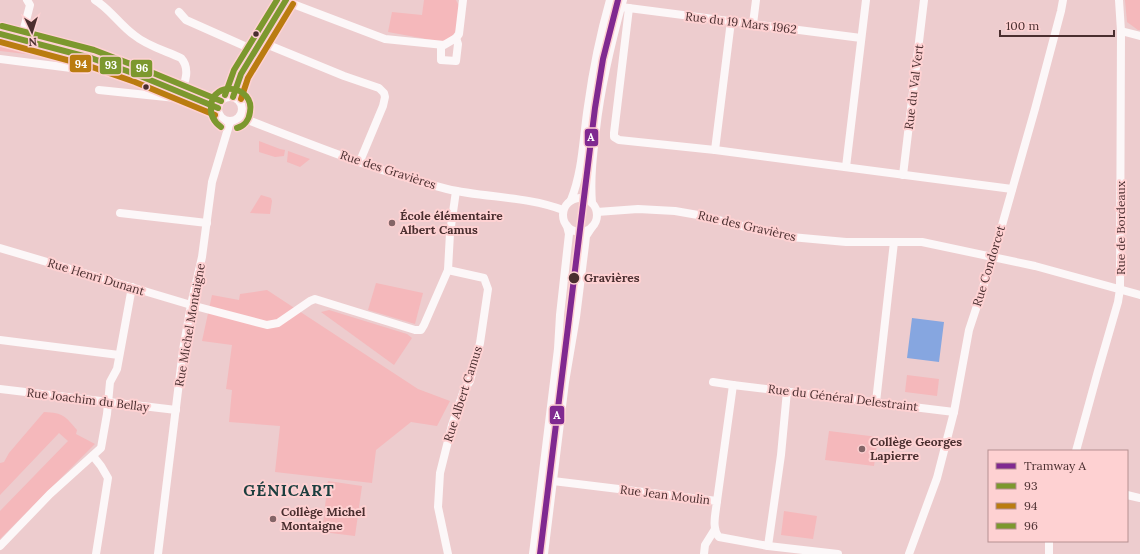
<svg xmlns="http://www.w3.org/2000/svg" width="1140" height="554" viewBox="0 0 1140 554" font-family="Lora,serif">
  <style>
    .green { fill: #f5b8bb }
    .water { fill: #86a6e0 }
    .lines { fill: none; stroke-linecap: round; stroke-linejoin: round }
    .minor { stroke: #fcf7f8; stroke-width: 8 }
    .bus-1-casing { stroke: #fed1d2; stroke-width: 9 }
    .bus-2-casing { stroke: #fed1d2; stroke-width: 9 }
    .bus-3-casing { stroke: #fed1d2; stroke-width: 9 }
    .bus-1 { stroke: #7c982e; stroke-width: 6 }
    .bus-2 { stroke: #ba7c10; stroke-width: 6 }
    .bus-3 { stroke: #7c982e; stroke-width: 6 }
    .tram-1-casing { stroke: #fed1d2; stroke-width: 9 }
    .tram-1 { stroke: #802990; stroke-width: 6 }
    .bus-dot { fill: #4a2e2f; stroke: #fed1d2; stroke-width: 1.5 }
    .poi-dot { fill: #836567; stroke: #fed1d2; stroke-width: 1.5 }
    .labels { text-anchor: middle; stroke-width: 4; stroke-linejoin: round; paint-order: stroke }
    .street-label { font-size: 12px; fill: #4a2e2f; stroke: #fed1d2 }
    .poi-label { font-size: 12px; font-weight: bold; fill: #4a2e2f; stroke: #fed1d2; text-anchor: start }
    .stop-label { font-size: 12px; font-weight: bold; fill: #4a2e2f; stroke: #fed1d2; text-anchor: start }
    .district-label { font-size: 16px; font-weight: bold; letter-spacing: 1px; fill: #1b3e3e; stroke: #fed1d2 }
    .line-badge { stroke: #fed1d2; stroke-width: 1.5 }
    .badge-label { font-size: 11px; text-anchor: middle; font-weight: bold; fill: #fff }
  </style>
  <rect width="100%" height="100%" fill="#edccce"/>
  <g class="green">
    <path d="M424 0H456L459 6 457 28 452 38 443 42 388 32 392 12 422 15Z"/>
    <path d="M1125 0H1140V30H1138L1127 22Z"/>
    <path d="M0 43 70 59 0 51Z"/>
    <path d="M259 141 280 149 285 150 284 156 275 157 259 152Z"/>
    <path d="M288 151 310 159 300 167 287 162Z"/>
    <path d="M261 195 271 198 272 201 270 214 250 213Z"/>
    <path d="M376 283 423 293 415 324 368 310Z"/>
    <path d="M267 290 418 389 450 401 437 426 411 422 376 450 372 483 275 472 280 426 229 422 232 390 226 389 232 345 202 341 212 295 239 300 240 294Z"/>
    <path d="M329 310 407 334 412 338 394 365 321 312Z"/>
    <path d="M907 375 939 379 937 396 905 392Z"/>
    <path d="M44 412C64 413 65 416 77 430L76 434 95 444 0 539V511L68 441 59 433 0 495V463L4 462 9 453Z"/>
    <path d="M829 431 878 437 874 466 825 460Z"/>
    <path d="M328 481 362 486 355 536 322 532Z"/>
    <path d="M784 511 817 516 813 539 781 535Z"/>
  </g>
  <path class="water" d="M912 318 944 322 939 362 907 358Z"/>
  <g class="lines">
    <g class="minor">
      <path d="M95 0C110 9 120 25 134 35 147 46 166 51 181 58 190 68 186 82 180 92"/>
      <path d="M285 1 385 39 444 45 456 38 459 34 463 0"/>
      <path d="M621 7 861 38"/>
      <path d="M629 8 614 133V137L619 140 715 150 1012 189"/>
      <path d="M179 12 186 20 256 51"/>
      <path d="M753 24 756 0"/>
      <path d="M1121 31 1140 36"/>
      <path d="M0 34 91 58 138 75 218 108"/>
      <path d="M21 40 30 5 27 0"/>
      <path d="M261 42 344 76 379 88 384 93 385 97 383 106 360 161"/>
      <path d="M441 45V60L456 61 458 44 456 38"/>
      <path d="M0 59 87 70 91 58"/>
      <path d="M99 90 176 98 185 94"/>
      <circle cx="230" cy="109" r="12"/>
      <path d="M233 97 237 84 241 74 286 0"/>
      <path d="M240 117C308 143 376 171 447 189 485 198 527 196 563 210"/>
      <path d="M715 150 731 21"/>
      <path d="M846 167 866 0"/>
      <path d="M903 175 924 0"/>
      <circle cx="580" cy="215" r="17"/>
      <path d="M571 200C583 170 583 138 588 106 593 70 600 35 610 0"/>
      <path d="M592 203C590 178 593 154 596 129 601 85 611 43 623 0"/>
      <path d="M597 212 638 209 675 211 698 215 758 230 791 237 846 242H922L1035 266 1140 295"/>
      <path d="M120 213 207 223"/>
      <path d="M0 248 191 305 267 325 278 323 310 301 315 299 415 330H421L424 325 448 270"/>
      <path d="M0 340 119 355"/>
      <path d="M713 382 733 385"/>
      <path d="M0 389 176 410"/>
      <path d="M876 402 894 242"/>
      <path d="M1076 451 1098 371 1118 302 1120 289 1121 31 1119 0"/>
      <path d="M93 456 101 466 108 478 96 554"/>
      <path d="M553 481 717 501C716 512 711 529 719 537L768 546 838 554"/>
      <path d="M1127 495 1140 498"/>
      <path d="M717 501 733 385 954 412"/>
      <path d="M1049 541V554"/>
      <path d="M0 546 50 494 101 448 107 414 110 382 117 369 132 287"/>
      <path d="M768 546 781 455 787 391"/>
      <path d="M158 554 183 350 191 305 202 257 212 182 230 122"/>
      <path d="M448 554 438 507 440 473 452 425 464 390 470 381 480 343 488 289 484 278 448 270 450 233 456 191"/>
      <path d="M533 554 558 349 560 315 569 234 567 226"/>
      <path d="M544 554 565 382 576 317 585 245 586 236 592 227"/>
      <path d="M704 554 705 545 715 529"/>
      <path d="M909 554 937 478 954 412 969 330 993 257 1035 109 1061 11 1063 0"/>
    </g>
    <defs>
      <g id="bus-1">
        <path d="M0 34 91 58 138 75 218 108"/>
        <path d="M233 97 241 74 286 0"/>
      </g>
      <g id="bus-2">
        <path d="M0 42 89 66 135 82 215 115"/>
        <path d="M241 99 248 78 293 4"/>
      </g>
      <g id="bus-3">
        <path d="M2 26 94 50 141 68 221 101"/>
        <path d="M225 95 234 70 277 0"/>
        <path d="M221 127C214 122 210 116 211 106 213 79 255 86 250 112 249 120 244 126 237 128"/>
      </g>
    </defs>
    <use href="#bus-1" class="bus-1-casing"/>
    <use href="#bus-2" class="bus-2-casing"/>
    <use href="#bus-3" class="bus-3-casing"/>
    <use href="#bus-1" class="bus-1"/>
    <use href="#bus-2" class="bus-2"/>
    <use href="#bus-3" class="bus-3"/>
    <defs>
      <path id="tram-1" d="M540 554 595 108 603 59 618 0"/>
    </defs>
    <use href="#tram-1" class="tram-1-casing"/>
    <use href="#tram-1" class="tram-1"/>
  </g>
  <g class="bus-dot">
    <circle cx="256" cy="34" r="3.5"/>
    <circle cx="146" cy="87" r="3.5"/>
    <circle cx="574" cy="278" r="6"/>
  </g>
  <g class="poi-dot">
    <circle cx="392" cy="223" r="4"/>
    <circle cx="862" cy="449" r="4"/>
    <circle cx="273" cy="519" r="4"/>
  </g>
  <g class="labels">
    <g class="street-label">
      <text transform="translate(741 23) rotate(7)" y="4">Rue du 19 Mars 1962</text>
      <text transform="translate(914 87) rotate(-83)" y="4">Rue du Val Vert</text>
      <text transform="translate(388 170) rotate(18)" y="4">Rue des Gravières</text>
      <text transform="translate(747 226) rotate(13)" y="4">Rue des Gravières</text>
      <text transform="translate(1121 228) rotate(-90)" y="4">Rue de Bordeaux</text>
      <text transform="translate(989 266) rotate(-73)" y="4">Rue Condorcet</text>
      <text transform="translate(96 277) rotate(17)" y="4">Rue Henri Dunant</text>
      <text transform="translate(190 325) rotate(-80)" y="4">Rue Michel Montaigne</text>
      <text transform="translate(463 394) rotate(-72)" y="4">Rue Albert Camus</text>
      <text transform="translate(843 398) rotate(7)" y="4">Rue du Général Delestraint</text>
      <text transform="translate(88 400) rotate(7)" y="4">Rue Joachim du Bellay</text>
      <text transform="translate(665 495) rotate(7)" y="4">Rue Jean Moulin</text>
    </g>
    <g class="poi-label">
      <text x="400" y="220">École élémentaire<tspan x="400" dy="14">Albert Camus</tspan></text>
      <text x="870" y="446">Collège Georges<tspan x="870" dy="14">Lapierre</tspan></text>
      <text x="281" y="516">Collège Michel<tspan x="281" dy="14">Montaigne</tspan></text>
    </g>
    <g class="stop-label">
      <text x="584" y="282">Gravières</text>
    </g>
    <g class="district-label">
      <text x="289" y="496">GÉNICART</text>
    </g>
  </g>
  <g class="line-badge">
    <rect x="69" y="54" width="23" height="19" rx="4" fill="#ba7c10"/>
    <rect x="99" y="56" width="23" height="19" rx="4" fill="#7c982e"/>
    <rect x="130" y="59" width="23" height="19" rx="4" fill="#7c982e"/>
    <rect x="584" y="128" width="15" height="19" rx="4" fill="#802990"/>
    <rect x="549" y="405" width="16" height="20" rx="4" fill="#802990"/>
  </g>
  <g class="badge-label">
    <text x="81" y="68">94</text>
    <text x="111" y="69">93</text>
    <text x="142" y="72">96</text>
    <text x="591" y="141">A</text>
    <text x="557" y="419">A</text>
  </g>
  <rect x="988" y="450" width="140" height="92" fill="#fed1d2" stroke="#b69091"/>
  <rect x="996" y="463" width="20" height="6" fill="#802990" stroke="#b69091"/>
  <text x="1024" y="470" font-size="12" fill="#4a2e2f">Tramway A</text>
  <rect x="996" y="483" width="20" height="6" fill="#7c982e" stroke="#b69091"/>
  <text x="1024" y="490" font-size="12" fill="#4a2e2f">93</text>
  <rect x="996" y="503" width="20" height="6" fill="#ba7c10" stroke="#b69091"/>
  <text x="1024" y="510" font-size="12" fill="#4a2e2f">94</text>
  <rect x="996" y="523" width="20" height="6" fill="#7c982e" stroke="#b69091"/>
  <text x="1024" y="530" font-size="12" fill="#4a2e2f">96</text>
  <g transform="translate(32 32) rotate(176)" stroke="#fed1d2" stroke-width="3" paint-order="stroke">
  <path d="M0-3L7 15L0 10L-7 15Z" fill="#4a2e2f"/>
  <text y="-6" font-size="11" font-weight="bold" text-anchor="middle" fill="#4a2e2f">N</text>
  </g>
  <path d="M1000 30v6h114v-6" fill="none" stroke="#4a2e2f" stroke-width="2"/>
  <text x="1006" y="30" font-size="12" fill="#4a2e2f" stroke="#fed1d2" stroke-width="3" paint-order="stroke">100 m</text>
</svg>
